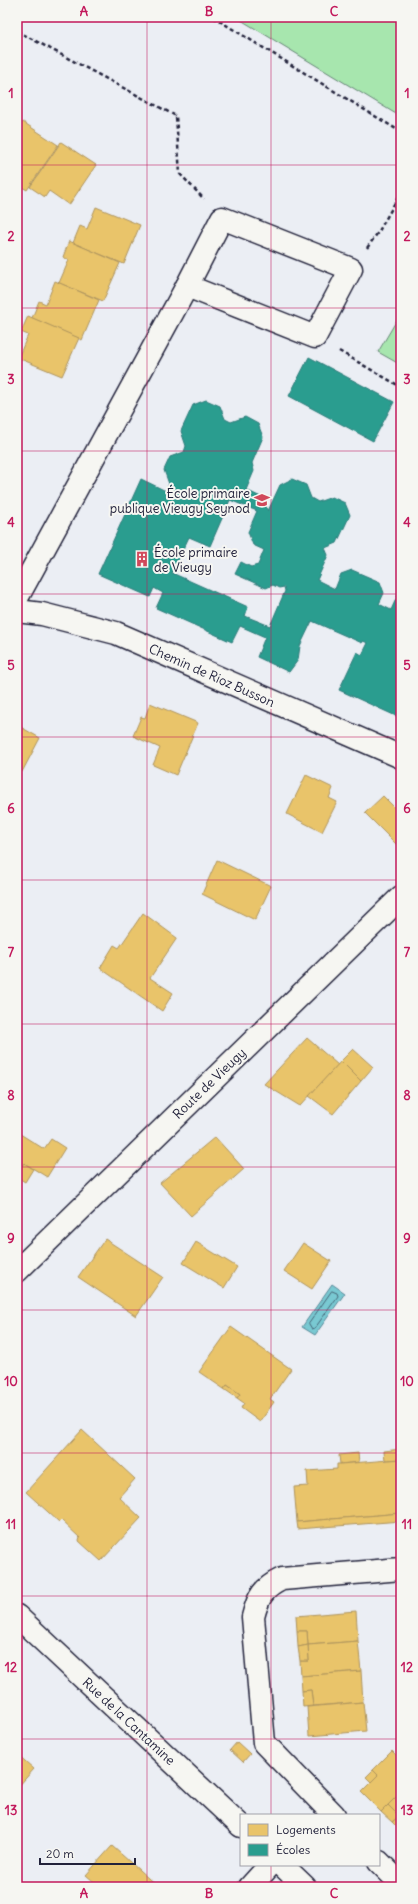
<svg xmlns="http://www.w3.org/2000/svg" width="418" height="1904" viewBox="0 0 418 1904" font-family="Delius,sans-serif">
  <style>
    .green { fill: #a7e6ae; stroke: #648474 }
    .water { fill: #79c9d2; stroke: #568696 }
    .homes { fill: #e9c46a; stroke: #ad935c }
    .schools { fill: #2a9d8f; stroke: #287876; fill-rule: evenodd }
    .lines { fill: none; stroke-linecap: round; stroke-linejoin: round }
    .shore { stroke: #456577; stroke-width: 1 }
    .minor-casing { stroke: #22223b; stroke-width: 25 }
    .path { stroke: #22223b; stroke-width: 2.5; stroke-dasharray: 4 3; stroke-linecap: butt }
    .minor { stroke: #f6f6f2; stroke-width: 22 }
    .grid { fill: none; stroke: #c2185b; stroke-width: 1; stroke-opacity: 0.55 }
    .labels { text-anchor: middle; stroke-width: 4; stroke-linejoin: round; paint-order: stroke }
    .poi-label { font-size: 13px; fill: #22223b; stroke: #f6f6f2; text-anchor: end }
    .street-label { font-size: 13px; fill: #22223b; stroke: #f6f6f2 }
    .neatline { fill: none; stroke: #c2185b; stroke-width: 1.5 }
    .grid-label { font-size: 13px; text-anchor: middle; font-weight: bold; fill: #c2185b }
  </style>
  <rect width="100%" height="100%" fill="#ebeef4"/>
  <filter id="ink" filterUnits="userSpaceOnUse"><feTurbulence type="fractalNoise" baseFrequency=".025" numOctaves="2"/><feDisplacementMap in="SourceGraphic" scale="8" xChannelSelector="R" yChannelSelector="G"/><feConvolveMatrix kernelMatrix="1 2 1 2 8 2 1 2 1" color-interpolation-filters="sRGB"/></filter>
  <g filter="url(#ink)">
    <g class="green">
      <path d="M236 17H401V117Z"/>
      <path d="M401 313V365L378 352Z"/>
    </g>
    <path class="water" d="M332 1284 345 1293 315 1335 302 1327Z"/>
    <g class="homes">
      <path d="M23 122 58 145 27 190 17 184V130Z"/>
      <path d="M61 142 96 165 69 205 49 191 45 197 30 187Z"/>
      <path d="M96 207 140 225 124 264 73 243 80 226 87 229Z"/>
      <path d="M69 241 120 263 103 301 59 283 69 260 63 257Z"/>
      <path d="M55 281 99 300 82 340 32 318 39 301 46 304Z"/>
      <path d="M28 316 79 338 62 376 18 358 28 335 21 332Z"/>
      <path d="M150 703 198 723 176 775 153 765 160 748 133 736 141 717 145 718Z"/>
      <path d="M17 725 40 738 22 772 17 769Z"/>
      <path d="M306 775 333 788 329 798 337 802 322 832 287 814Z"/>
      <path d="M383 796 401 814V846L399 847 365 813Z"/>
      <path d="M217 860 271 886 255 920 202 894Z"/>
      <path d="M143 913 177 938 150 978 173 993 162 1011 100 968 114 945 119 948Z"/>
      <path d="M307 1038 338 1065 300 1106 264 1084Z"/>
      <path d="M353 1049 373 1067 361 1081 341 1061Z"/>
      <path d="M341 1061 361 1081 333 1114 309 1096Z"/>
      <path d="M17 1132 44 1149 51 1139 65 1148 47 1177 24 1163 17 1173Z"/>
      <path d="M215 1137 244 1169 191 1216 160 1183Z"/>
      <path d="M24 1163 33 1169 25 1182 17 1177V1173Z"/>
      <path d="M105 1239 163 1277 136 1316 78 1277Z"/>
      <path d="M196 1242 237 1267 224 1288 183 1263Z"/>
      <path d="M303 1243 331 1261 312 1289 284 1271Z"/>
      <path d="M231 1327 291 1369 270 1399 274 1402 260 1422 241 1408 244 1403 237 1398 240 1394 227 1385 224 1389 199 1372Z"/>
      <path d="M227 1385 240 1394 237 1398 224 1389Z"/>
      <path d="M82 1430 135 1479 119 1497 141 1518 101 1561 79 1541 80 1538 61 1520 59 1522 26 1492Z"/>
      <path d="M401 1449V1459L385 1460 384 1451Z"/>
      <path d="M358 1453 359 1462 340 1464 339 1455Z"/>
      <path d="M401 1459V1513L297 1522 294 1487 308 1486 307 1471 337 1469V1464H340Z"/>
      <path d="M401 1513V1521L298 1529 297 1522Z"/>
      <path d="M356 1611 358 1641 308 1645 307 1631H297L296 1616Z"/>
      <path d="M297 1631H307L308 1645 298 1647Z"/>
      <path d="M358 1641 361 1671 301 1676 300 1661H309L308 1645Z"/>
      <path d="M308 1645 309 1661H300L298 1647Z"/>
      <path d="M361 1671 363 1702 313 1706 311 1690 302 1691 301 1676Z"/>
      <path d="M311 1690 313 1706 303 1707 302 1691Z"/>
      <path d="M363 1702 366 1731 309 1736 307 1707Z"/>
      <path d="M237 1742 250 1754 243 1762 230 1750Z"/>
      <path d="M392 1751 401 1760V1792L381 1812 361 1792 378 1775 373 1770Z"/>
      <path d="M17 1754 34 1769 17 1788Z"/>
      <path d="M373 1770 378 1775 371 1782 366 1777Z"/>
      <path d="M401 1792V1831L392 1822 399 1816 388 1805Z"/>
      <path d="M388 1805 399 1816 392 1822 381 1812Z"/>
      <path d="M112 1846 158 1887H100L86 1875Z"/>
    </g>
    <g class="schools">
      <path d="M309 357 394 402 373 441 289 396Z"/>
      <path d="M206 400 220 406 225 419 231 422 245 417 258 424 263 437 252 463 254 471 246 490 265 499 264 502 268 511 280 485 292 479 306 485 311 498 318 502 332 497 345 503 350 515 337 543 325 548 328 555 317 580 335 589 341 574 352 570 380 582 384 593 379 604 391 610 401 588V666L399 671 401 672V706L396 716 339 690 357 652 362 655 368 643 363 641 362 643 312 621 300 646 298 660 289 672 257 657 265 637 240 626 232 642 156 608 163 593 154 588 150 597 98 574 141 479 166 491 169 484 164 470 170 457 184 452 186 446 181 431 193 405ZM230 500 257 511 248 532 253 545 264 550 258 565 251 567 241 562 235 574 266 588 273 585 279 588 284 587 285 591 270 626 245 616 248 607 172 573 189 537 210 546Z"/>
    </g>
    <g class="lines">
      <path class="shore" d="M332 1291 337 1293 338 1296 315 1328 312 1329 309 1324Z"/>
      <defs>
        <g id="minor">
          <path d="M222 218 351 269 315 337 187 286Z"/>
          <path d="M17 598 187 286"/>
          <path d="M17 611 42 614 116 633 401 757"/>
          <path d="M17 1271 401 897"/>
          <path d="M17 1616 241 1826"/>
          <path d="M334 1815 264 1743 253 1617C258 1597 263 1588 282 1579L401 1569"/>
          <path d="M379 1862 401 1884"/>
          <path d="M282 1865 305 1887"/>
          <path d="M250 1887 270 1865"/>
        </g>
      </defs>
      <use href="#minor" class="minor-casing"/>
      <g class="path">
        <path d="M213 17 401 132"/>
        <path d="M17 31 176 116 180 174 204 199"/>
        <path d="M367 248 379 231 401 192"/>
        <path d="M339 351 401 387"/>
      </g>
      <use href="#minor" class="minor"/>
    </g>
  </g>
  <path class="grid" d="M147 17V1887M271 17V1815M17 165H401M17 308H401M17 451H401M17 594H401M17 737H401M17 880H401M17 1024H401M17 1167H401M17 1310H401M17 1453H401M17 1596H401M17 1739H401M271 1865V1887"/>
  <defs>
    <symbol id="school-bare" viewBox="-9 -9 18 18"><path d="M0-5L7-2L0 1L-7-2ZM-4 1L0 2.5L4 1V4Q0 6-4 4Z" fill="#d1495b" stroke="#f6f6f2" stroke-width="2.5" paint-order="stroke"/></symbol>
    <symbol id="building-bare" viewBox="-9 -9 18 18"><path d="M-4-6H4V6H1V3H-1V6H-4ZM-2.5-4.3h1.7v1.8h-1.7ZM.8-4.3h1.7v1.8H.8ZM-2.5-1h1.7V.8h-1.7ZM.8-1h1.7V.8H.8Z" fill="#d1495b" stroke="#f6f6f2" stroke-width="2.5" paint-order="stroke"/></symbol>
  </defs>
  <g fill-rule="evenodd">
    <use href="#school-bare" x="251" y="489" width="22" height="22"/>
    <use href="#building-bare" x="131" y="548" width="22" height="22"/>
  </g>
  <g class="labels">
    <g class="poi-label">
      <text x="250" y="498">École primaire<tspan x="250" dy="15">publique Vieugy Seynod</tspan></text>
      <text x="154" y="557" text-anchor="start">École primaire<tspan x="154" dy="15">de Vieugy</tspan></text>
    </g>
    <g class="street-label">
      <text transform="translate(212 675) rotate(24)" y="5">Chemin de Rioz Busson</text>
      <text transform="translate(209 1083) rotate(-44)" y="5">Route de Vieugy</text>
      <text transform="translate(129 1721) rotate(43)" y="5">Rue de la Cantamine</text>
    </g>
  </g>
  <rect width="418" height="1904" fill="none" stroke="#f6f6f2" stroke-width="44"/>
  <rect x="240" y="1814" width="140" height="52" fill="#f6f6f2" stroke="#a1a1a9"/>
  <rect x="248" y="1824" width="20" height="12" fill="#e9c46a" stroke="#a1a1a9"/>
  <text x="276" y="1834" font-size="12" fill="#22223b">Logements</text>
  <rect x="248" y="1844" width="20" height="12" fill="#2a9d8f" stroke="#a1a1a9"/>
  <text x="276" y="1854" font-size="12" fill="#22223b">Écoles</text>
  <path d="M40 1858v6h95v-6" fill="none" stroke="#22223b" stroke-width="2"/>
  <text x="46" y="1858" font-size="12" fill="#22223b" stroke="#f6f6f2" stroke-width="3" paint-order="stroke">20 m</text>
  <rect x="22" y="22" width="374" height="1860" class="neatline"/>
  <g class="grid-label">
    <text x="84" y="16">A</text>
    <text x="209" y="16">B</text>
    <text x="334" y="16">C</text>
    <text x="11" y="98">1</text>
    <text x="407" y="98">1</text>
    <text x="11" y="241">2</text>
    <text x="407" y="241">2</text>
    <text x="11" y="384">3</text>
    <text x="407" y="384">3</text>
    <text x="11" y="527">4</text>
    <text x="407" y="527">4</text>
    <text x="11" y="670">5</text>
    <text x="407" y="670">5</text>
    <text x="11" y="813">6</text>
    <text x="407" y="813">6</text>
    <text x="11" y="957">7</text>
    <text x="407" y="957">7</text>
    <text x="11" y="1100">8</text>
    <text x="407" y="1100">8</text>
    <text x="11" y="1243">9</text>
    <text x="407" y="1243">9</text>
    <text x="11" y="1386">10</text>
    <text x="407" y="1386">10</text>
    <text x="11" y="1529">11</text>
    <text x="407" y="1529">11</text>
    <text x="11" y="1672">12</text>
    <text x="407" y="1672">12</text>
    <text x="11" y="1815">13</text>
    <text x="407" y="1815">13</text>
    <text x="84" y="1898">A</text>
    <text x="209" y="1898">B</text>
    <text x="334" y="1898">C</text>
  </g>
</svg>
